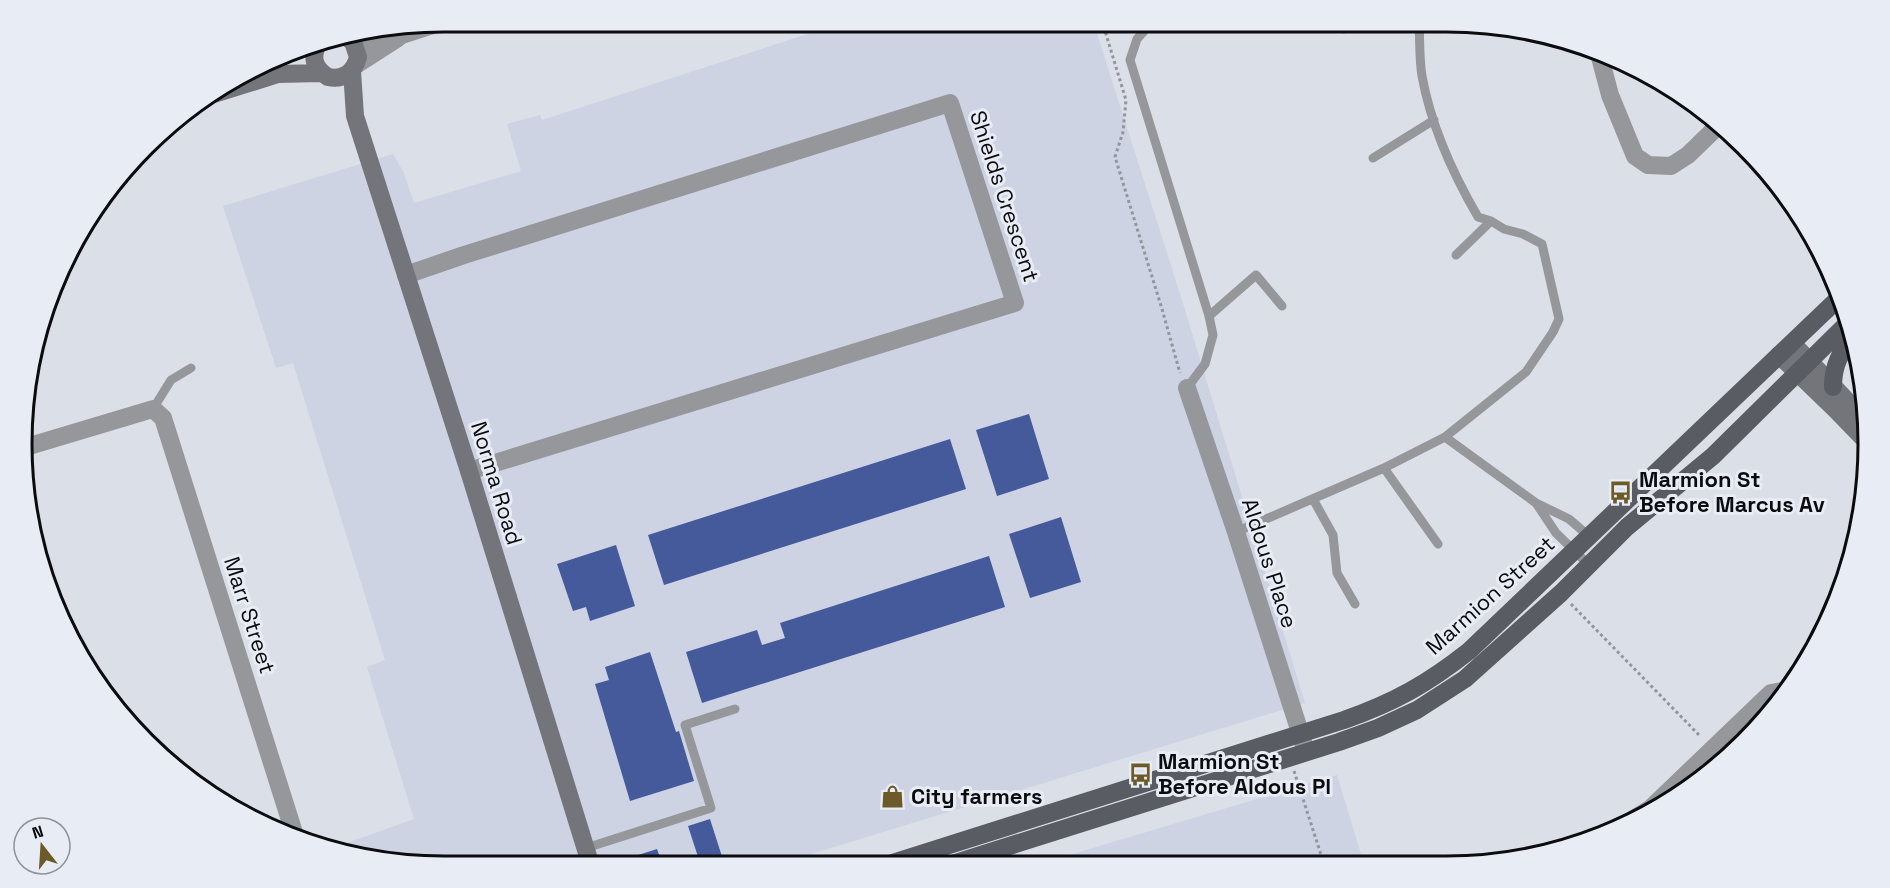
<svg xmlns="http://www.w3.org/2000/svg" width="1890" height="888" font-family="'Space Grotesk',sans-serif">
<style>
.built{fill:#cdd3e3}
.building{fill:#455a9b}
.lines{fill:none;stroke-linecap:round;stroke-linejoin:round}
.path{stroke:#92959c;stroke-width:3;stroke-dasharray:3 3;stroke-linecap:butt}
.lane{stroke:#96979b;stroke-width:9}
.street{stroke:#96979b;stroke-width:18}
.secondary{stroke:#73757a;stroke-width:18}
.primary{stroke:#5a5c63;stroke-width:18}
.labels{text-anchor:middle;stroke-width:6;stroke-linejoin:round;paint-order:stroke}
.street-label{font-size:22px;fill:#0b0c0f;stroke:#e8ecf5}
.poi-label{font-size:22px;font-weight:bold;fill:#0b0c0f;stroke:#e8ecf5;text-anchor:start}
.rim{fill:none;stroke:#0b0c0f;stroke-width:3}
</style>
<rect width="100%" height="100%" fill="#dbdfe8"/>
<!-- built -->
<path class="built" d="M848,21H1093L1181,297L1305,703L772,866L444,867L361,859L330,849L414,819L367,667L385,660L293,363L276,368L223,206L393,154L404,173L414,203L521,171L507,124L540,115L542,120Z
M1337,775L1364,864L1036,865Z"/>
<!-- building -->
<path class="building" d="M1029,414L1049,479L997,496L976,430Z
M950,439L966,489L664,585L648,535Z
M1061,517L1081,582L1030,598L1009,534Z
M616,545L635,606L590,621L586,607L573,611L557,564Z
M989,556L1005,607L702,703L686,652L757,630L762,645L785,638L780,623Z
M650,652L676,732L679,731L694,781L630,801L595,684L609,680L605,667Z
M710,819L725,866H701L688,826Z
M657,849L663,866H613V863Z"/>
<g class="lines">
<!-- path -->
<path class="path" d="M1102,21L1126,100L1123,132L1115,157L1162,309L1180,373
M1571,604L1701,737
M1294,771L1324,864
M1245,790L1246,793L1265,784"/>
<!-- lane -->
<path class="lane" d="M1153,21L1137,39L1130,60L1209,316L1213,335L1205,364L1187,388
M1344,29L1360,21
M1373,158L1434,120
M1456,255L1491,221
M1209,316L1256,275L1282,306
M153,409L171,380L191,368
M1445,437L1536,503L1569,519L1591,538
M1384,468L1438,544
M1313,499L1333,535L1337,573L1355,604
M1536,503L1556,533L1589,565
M1236,532L1384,468L1445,437L1526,372L1553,332L1559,319L1542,244L1523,234L1504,229L1491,221L1478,217C1453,174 1431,126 1422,76C1419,58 1420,39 1419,21
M586,848L711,808L685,725L735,709"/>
<!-- street -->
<path class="street" d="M353,42L402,35L445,21
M1598,50L1610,95L1635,156L1648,165L1671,166L1688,155L1720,124
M356,65L398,38
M406,275L464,255L950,103L1015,303L469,471
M1187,388L1236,532L1305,748
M26,447L153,409L163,418L296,839
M1611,833L1650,809L1771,693L1788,690"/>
<!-- secondary -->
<path class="secondary" d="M319,42C311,56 313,68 328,77C343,80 354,73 358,57L353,42L347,37
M352,71L355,116L469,471L591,866
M214,94L278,74L321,73
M1792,343L1867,422
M1779,355L1834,408L1869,444"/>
<!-- primary -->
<path class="primary" d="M1833,387C1833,365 1840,353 1853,337
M886,865L1344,720C1395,702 1427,684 1469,651L1841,296
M949,865L1339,742L1378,728L1417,710L1465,679L1561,593L1627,527L1713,456L1849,322"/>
</g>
<!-- icons -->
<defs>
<symbol id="bus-bare" viewBox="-9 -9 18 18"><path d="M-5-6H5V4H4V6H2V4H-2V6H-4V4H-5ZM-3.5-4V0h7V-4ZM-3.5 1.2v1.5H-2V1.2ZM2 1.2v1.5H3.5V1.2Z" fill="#6d5a29" stroke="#e8ecf5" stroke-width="2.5" paint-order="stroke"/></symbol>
<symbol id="shop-bare" viewBox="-9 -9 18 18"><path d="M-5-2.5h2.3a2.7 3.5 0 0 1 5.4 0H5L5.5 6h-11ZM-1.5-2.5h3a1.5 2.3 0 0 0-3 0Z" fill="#6d5a29" stroke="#e8ecf5" stroke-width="2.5" paint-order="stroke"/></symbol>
</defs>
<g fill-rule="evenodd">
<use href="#bus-bare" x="1604" y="476" width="33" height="33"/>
<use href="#bus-bare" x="1124" y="758" width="33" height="33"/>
<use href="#shop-bare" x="876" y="780" width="33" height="33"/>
</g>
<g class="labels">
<!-- street labels -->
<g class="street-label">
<text transform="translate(1005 196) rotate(72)" y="8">Shields Crescent</text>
<text transform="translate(497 483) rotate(73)" y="8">Norma Road</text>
<text transform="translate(1270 563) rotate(72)" y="8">Aldous Place</text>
<text transform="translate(1490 595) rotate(-42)" y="8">Marmion Street</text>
<text transform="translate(250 615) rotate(72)" y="8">Marr Street</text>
</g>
<!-- poi labels -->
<g class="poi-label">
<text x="1639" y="487">Marmion St<tspan x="1639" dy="25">Before Marcus Av</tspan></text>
<text x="1158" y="769">Marmion St<tspan x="1158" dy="25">Before Aldous Pl</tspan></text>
<text x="911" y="804">City farmers</text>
</g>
</g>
<!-- crop -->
<path d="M0 0H1890V888H0ZM444 32H1446A412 412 0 0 1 1858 444V444A412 412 0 0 1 1446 856H444A412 412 0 0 1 32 444V444A412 412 0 0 1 444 32Z" fill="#e8ecf5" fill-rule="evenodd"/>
<path class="rim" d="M444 32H1446A412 412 0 0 1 1858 444V444A412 412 0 0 1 1446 856H444A412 412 0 0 1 32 444V444A412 412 0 0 1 444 32Z"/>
<!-- north arrow -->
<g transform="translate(42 846) rotate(343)"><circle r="28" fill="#e8ecf5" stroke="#909299" stroke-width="1.5"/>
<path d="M0-4.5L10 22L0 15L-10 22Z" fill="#6d5a29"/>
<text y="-9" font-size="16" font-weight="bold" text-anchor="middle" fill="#0b0c0f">N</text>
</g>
</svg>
